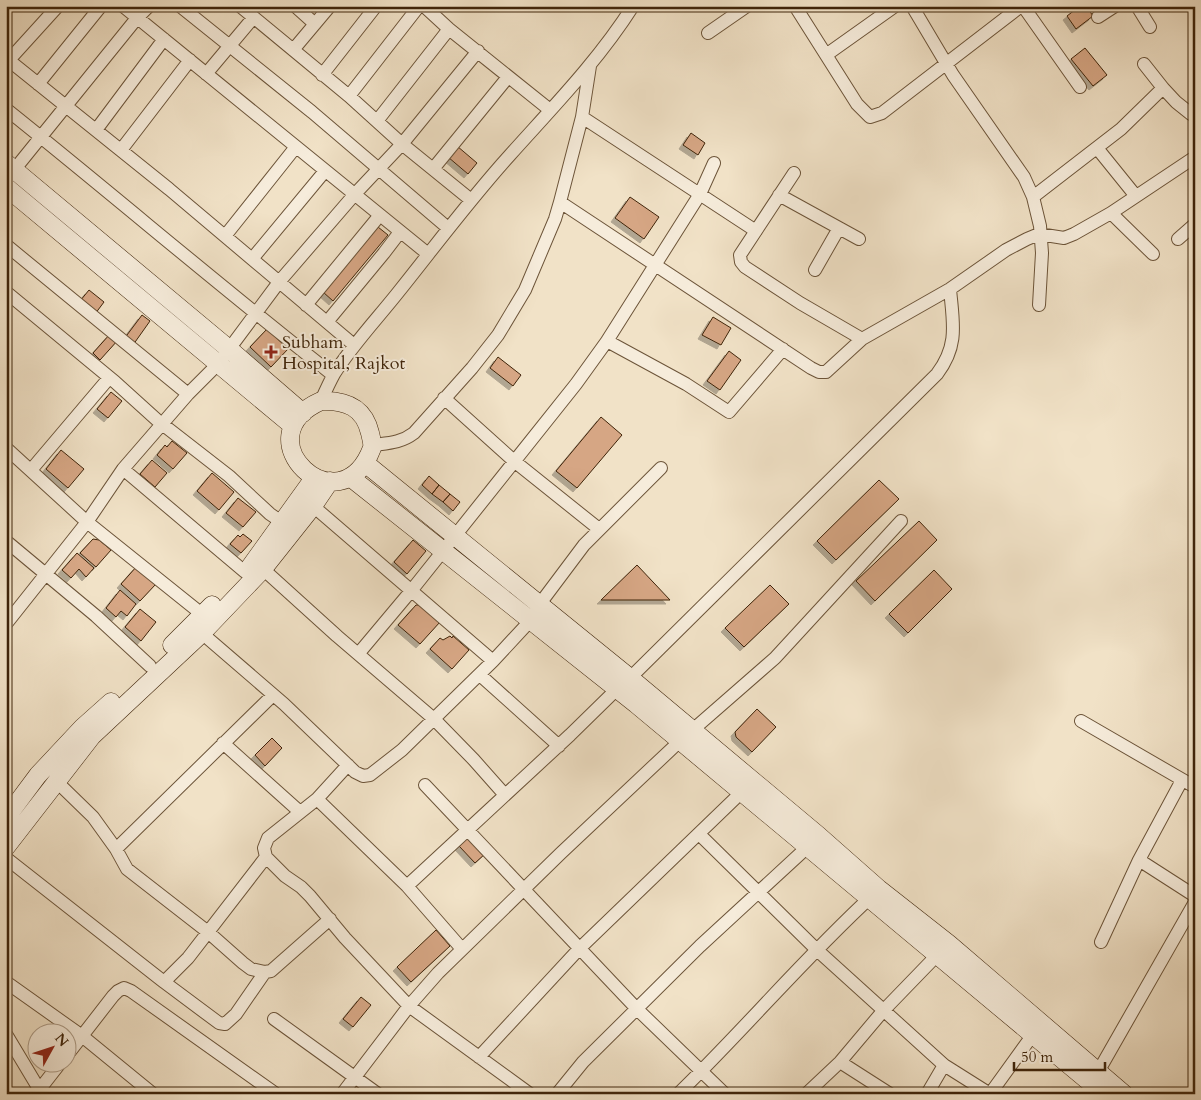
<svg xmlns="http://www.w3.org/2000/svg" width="1201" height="1100" font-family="Cardo,serif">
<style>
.building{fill:#d6a684;stroke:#3f240a;filter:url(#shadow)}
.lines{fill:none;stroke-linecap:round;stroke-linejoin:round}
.minor-casing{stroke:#6c5439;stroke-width:14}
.secondary-casing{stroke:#3f240a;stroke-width:19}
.minor{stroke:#f6ecdb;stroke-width:12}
.secondary{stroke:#f6ecdb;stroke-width:18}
.poi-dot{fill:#8f2418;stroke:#f6ecdb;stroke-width:2}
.labels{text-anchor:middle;stroke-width:4;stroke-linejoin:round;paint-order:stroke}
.poi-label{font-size:18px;fill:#3f240a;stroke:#f6ecdb;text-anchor:start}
</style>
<defs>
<filter id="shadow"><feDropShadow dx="-4" dy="4" stdDeviation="0" flood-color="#0004"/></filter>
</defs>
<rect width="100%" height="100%" fill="#f1e2c7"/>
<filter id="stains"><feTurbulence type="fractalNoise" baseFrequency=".004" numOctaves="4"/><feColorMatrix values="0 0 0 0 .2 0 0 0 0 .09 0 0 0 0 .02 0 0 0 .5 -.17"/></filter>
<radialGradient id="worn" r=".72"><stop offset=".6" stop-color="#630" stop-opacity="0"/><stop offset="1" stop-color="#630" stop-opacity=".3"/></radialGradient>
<!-- building -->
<path class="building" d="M1080,6H1086L1093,16L1076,29L1067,16Z
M1085,48L1107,75L1093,86L1071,59Z
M691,133L705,143L698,155L683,145Z
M457,146L477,163L468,174L448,157Z
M630,197L659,217L644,239L615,218Z
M378,227L388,235L333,301L323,292Z
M89,290L104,302L95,314L80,301Z
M142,315L150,321L133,345L124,339Z
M713,317L731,328L721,345L702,335Z
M267,329L288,349L271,367L250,347Z
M110,334L118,340L100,360L93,353Z
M729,351L741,360L720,390L707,381Z
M498,357L521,375L513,386L490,368Z
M111,392L122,401L108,418L97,409Z
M601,417L622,435L577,488L556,471Z
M172,441L187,453L173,469L157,455L165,445L167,447Z
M61,450L84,469L68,488L46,469Z
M152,460L167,473L155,487L140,474Z
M212,473L234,492L219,510L197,491Z
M429,476L439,485L432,494L422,485Z
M879,480L899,499L836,560L817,541Z
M439,485L450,494L443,502L432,494Z
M450,494L460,502L453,511L443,502Z
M238,498L256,512L243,527L226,513Z
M919,521L937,540L875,601L856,581Z
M243,534L252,541L241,553L230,544L238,535L240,537Z
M93,539L99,540L111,550L96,567L80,553Z
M413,540L426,551L407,574L394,562Z
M77,553L94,568L86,577L79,569L71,578L62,570Z
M637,565L670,600H601Z
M137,566L156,584L140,601L121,584Z
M934,570L952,589L908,633L889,614Z
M770,585L789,604L744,647L725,628Z
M120,590L136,604L127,616L121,611L116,617L106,608Z
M416,605H420L440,622L420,644L398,625Z
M140,609L156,622L141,641L125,627Z
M450,636L452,638L453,636L469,650L452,669L430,649L440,638L443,640Z
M757,709L776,727L752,752L736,737L735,732Z
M272,738L282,748L265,766L255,755Z
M470,836L486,853L475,863L459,846Z
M436,930L450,946L411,982L397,967Z
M361,997L371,1005L353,1027L343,1019Z"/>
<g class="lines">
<defs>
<path id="minor" d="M123,6L428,254
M180,6L312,112L448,228
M240,6L349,96L402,144L471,200
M295,6L315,24
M424,6L449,29L550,110
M795,6L857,104L870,117L882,113L1021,6
M912,6L953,75L1024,177L1033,197L1040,226L1042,253L1039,305
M1023,6L1080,87
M1137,6L1150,27
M1098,17L1115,6
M708,33L747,6
M293,50L330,6
M826,55L895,6
M6,58L169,189L354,345
M9,60L58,6
M1144,64L1163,88
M206,74L253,18
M322,75L376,6
M38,84L101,6
M349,96L419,6
M6,109C116,197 223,289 333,375
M582,117L756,231
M377,121L449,29
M96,130L164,39
M1097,148L1135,195
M121,150L190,60
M433,169L508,77
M794,173L740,255L741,262L745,267L800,303L862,339
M6,180L137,18L149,6
M779,195L859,239
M1033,197L1121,129L1163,88L1176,102L1191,114
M560,202L811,368L819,372H826L862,339L950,289L1006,250L1027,239L1039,234L1064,238L1074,234L1111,213L1195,157
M1111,213L1153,254
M225,236L295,148
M1178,239L1195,224
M6,245L188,394
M252,259L325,171
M815,270L839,228
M6,292L115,382L157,420L229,476L270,514L283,523
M306,305L380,215
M327,322L384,253L400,232
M607,341L686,384L729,412L783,349
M444,398L514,461L599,529
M321,401C325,392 329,383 334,374C353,344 378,318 400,290C436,245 471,198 510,155C553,107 598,61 633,6
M373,445C388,443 401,443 414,433L472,368L498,335L525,290L555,219L560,202L582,117L590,66
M6,448L87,522L203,615
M123,469L245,572
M31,470L109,378
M313,506L493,661
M6,541L96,616L150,666
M263,569L337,636L434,719L474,760L505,795
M6,624L87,522L123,469L188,394L218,364L279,282L354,195L402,144L478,51
M197,629L284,704L355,772L363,776L370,775L402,750L493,661L531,620L539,605L584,545L661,468
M359,653L411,591L576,384L607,341L700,194L714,163
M480,675L559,746
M1081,721L1195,787
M223,743L300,812
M348,765L317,799L268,838L264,848L266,857L285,876L301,887L310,896L345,938L409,1006L530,1094
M56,781L93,817L116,849L127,869L208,932L243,963L251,969L265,972L271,971L330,919
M425,785L637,1009L725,1094
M317,799L407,886L462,949
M699,834L817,950L944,1065
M116,849L273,695
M6,858L164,982L219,1023L225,1024L236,1014L265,972
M1139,860L1195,896
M407,886L570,735L617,689L630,678L937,374C959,345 953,323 950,289
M1101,942L1139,860L1182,780
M6,982L82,1036L153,1094
M164,982L188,958L266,857
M274,1019L378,1094
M6,1034L42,1094
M68,1054L113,996L118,991L124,988L131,991L276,1094
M479,1057L579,949L747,787
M840,1062L890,1094
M1098,1072L1195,902
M36,1094L61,1062
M342,1094L409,1006L438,973L561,853L680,741L775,658L901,521
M557,1094L583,1062L700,946L814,841
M678,1094C745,1029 805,957 874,894
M806,1094L840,1062L883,1011L943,949
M927,1094L944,1065L990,1094
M990,1094L1037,1029"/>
<path id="secondary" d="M6,163L229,349L303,413
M6,187L293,426
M321,401C346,400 364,407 370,433C371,438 373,443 372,448C340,532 240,437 321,401Z
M365,463L630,678L819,836L879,889L949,944L1124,1094
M350,477L636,704L1104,1094
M250,567L314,478
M172,645L212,605
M6,818L38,775L83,727L111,702
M6,847L92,736L202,633L263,569L313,506L330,481"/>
</defs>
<!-- minor casing -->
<use href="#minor" class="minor-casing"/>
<!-- secondary casing -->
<use href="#secondary" class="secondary-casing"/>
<!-- minor -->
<use href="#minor" class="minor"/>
<!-- secondary -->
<use href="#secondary" class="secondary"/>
</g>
<!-- markers -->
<path class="poi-dot" d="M268.5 344.5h5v5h5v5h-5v5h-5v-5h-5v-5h5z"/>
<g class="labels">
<!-- poi labels -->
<g class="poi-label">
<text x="282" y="348">Subham<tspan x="282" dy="21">Hospital, Rajkot</tspan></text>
</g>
</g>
<!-- margin -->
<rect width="1201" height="1100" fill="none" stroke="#f1e2c7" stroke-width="25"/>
<rect x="8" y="8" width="1186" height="1085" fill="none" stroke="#3f240a" stroke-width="2.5"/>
<rect x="12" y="12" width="1176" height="1075" fill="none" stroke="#3f240a"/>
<!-- north arrow -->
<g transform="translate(52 1048) rotate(50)"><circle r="24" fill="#f6ecdb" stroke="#ad9c87"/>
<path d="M0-4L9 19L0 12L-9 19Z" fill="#8f2418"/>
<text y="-8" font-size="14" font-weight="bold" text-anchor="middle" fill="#3f240a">N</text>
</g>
<!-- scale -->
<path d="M1014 1062v8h91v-8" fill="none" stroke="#3f240a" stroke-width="2.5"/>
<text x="1021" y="1062" font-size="15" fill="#3f240a" stroke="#f6ecdb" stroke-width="4" paint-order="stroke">50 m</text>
<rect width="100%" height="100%" filter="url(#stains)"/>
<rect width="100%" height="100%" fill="url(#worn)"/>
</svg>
